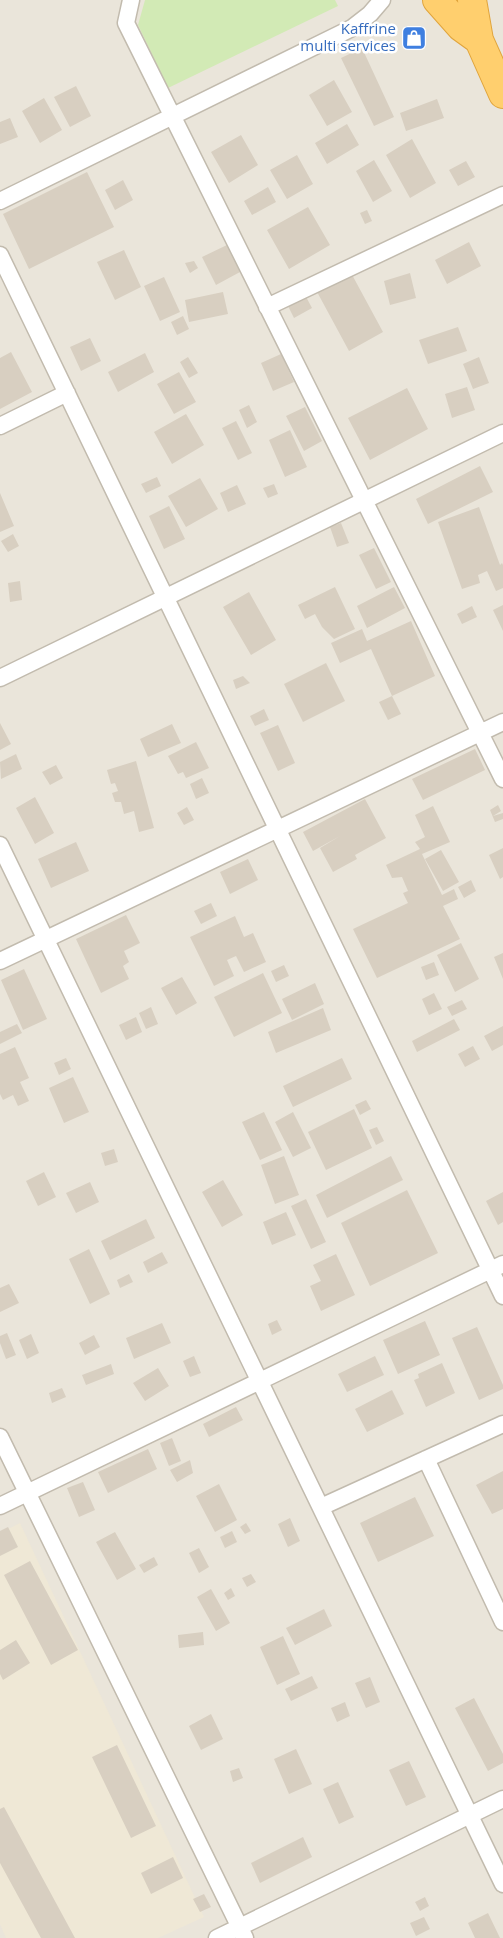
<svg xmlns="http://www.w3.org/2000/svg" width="503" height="1938" font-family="'Open Sans',sans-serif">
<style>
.residential{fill:#eae5da}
.education{fill:#efe8d6}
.green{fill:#d2eab5}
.building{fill:#d8cfc1}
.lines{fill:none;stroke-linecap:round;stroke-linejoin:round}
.street-casing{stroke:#c2bbae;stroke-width:19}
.highway-casing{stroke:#e0a43c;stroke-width:30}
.street{stroke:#fff;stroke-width:16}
.highway{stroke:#ffcf6e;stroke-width:28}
.labels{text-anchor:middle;stroke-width:5;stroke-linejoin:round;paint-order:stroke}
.shop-label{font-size:15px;fill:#366cbe;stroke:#fff;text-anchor:end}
</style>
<rect width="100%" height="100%" fill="#f6f3ec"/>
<!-- residential -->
<path class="residential" d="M0,0H503V1938H0Z"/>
<!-- education -->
<path class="education" d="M20,1523L204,1917L158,1938H6L0,1924V1533Z"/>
<!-- green -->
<path class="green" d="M145,0H335L338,6L168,88L138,25Z"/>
<!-- building -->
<path class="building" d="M362,48L394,117L374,126L341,58Z
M334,80L352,112L327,126L309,95Z
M76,86L91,116L70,127L54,97Z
M44,98L62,130L40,143L22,111Z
M437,99L444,118L406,131L400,113Z
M10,118L18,137L0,144V122Z
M347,124L359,145L327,164L315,143Z
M241,135L258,165L229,183L211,152Z
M412,139L436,183L410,198L386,155Z
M297,155L313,184L287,199L270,170Z
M374,160L392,191L373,202L356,171Z
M466,161L475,177L458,186L449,170Z
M87,172L114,227L29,269L3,214Z
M123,180L133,200L115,210L105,190Z
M268,187L276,202L252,215L244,201Z
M308,207L330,245L289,269L267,230Z
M367,210L372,221L365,224L360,213Z
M469,242L481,266L447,284L435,260Z
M227,245L240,272L216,285L202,257Z
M124,250L141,287L115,300L97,262Z
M194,261L198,268L190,273L185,263Z
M350,271L383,332L349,351L316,290Z
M410,273L416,298L390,305L384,281Z
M164,277L180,312L160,321L144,286Z
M223,292L228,314L189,322L185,300Z
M304,293L312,308L294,318L286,302Z
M183,316L189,329L177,335L171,322Z
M458,327L467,351L428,364L419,340Z
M90,338L101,361L81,371L70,347Z
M11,352L32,392L0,409V358Z
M145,353L154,372L118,392L108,372Z
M281,354L294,382L273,391L261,363Z
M188,357L198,373L189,378L180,362Z
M479,357L489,383L473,389L463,364Z
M179,372L196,402L174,414L157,384Z
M467,387L475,410L452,418L445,394Z
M407,388L428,429L370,460L348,418Z
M249,405L257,422L247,428L239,410Z
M305,407L322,441L304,451L286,416Z
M186,414L204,445L172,464L154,432Z
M236,421L252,453L238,460L222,428Z
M290,430L307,467L285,477L269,440Z
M480,466L493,492L428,524L416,499Z
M157,477L161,486L146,493L141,484Z
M200,478L218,509L186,527L168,496Z
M274,484L278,494L268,498L263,488Z
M237,485L246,504L228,512L220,493Z
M0,493L14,526L0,532Z
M169,506L185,539L164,549L149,516Z
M479,507L500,565L502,563L503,565V588L496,591L487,571L478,575L480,583L462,589L438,522Z
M341,523L349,543L337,547L330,527Z
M13,534L19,546L8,552L1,541Z
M374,548L391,582L376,589L359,555Z
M20,581L22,600L10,602L8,583Z
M335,587L355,629L334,639L322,627L315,614L305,619L298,605Z
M394,587L405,608L367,628L357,606Z
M249,592L276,640L251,655L223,607Z
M503,605V631L493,610Z
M472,606L477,617L462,624L457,614Z
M411,621L435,676L392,696L371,649L340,663L331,643L362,629L367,641Z
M326,663L345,701L303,722L284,684Z
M243,676L250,683L236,689L233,680Z
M392,696L401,714L388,720L379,702Z
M264,709L269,720L255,726L250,716Z
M0,723L11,744L0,750Z
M172,724L181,743L148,757L140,739Z
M278,725L295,763L278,771L260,733Z
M196,742L209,768L186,778L183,772L178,774L168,756Z
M475,749L485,770L423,800L412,779Z
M16,754L22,769L1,779L0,762Z
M136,761L154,828L139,832L134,811L124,814L121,802H115L112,793L118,791L115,783L111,784L107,770Z
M56,765L63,778L50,785L42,772Z
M202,778L209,793L196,799L190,784Z
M35,797L54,833L35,844L16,808Z
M365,799L386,838L355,855L357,859L333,872L320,848L340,836L313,851L303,832Z
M498,805L501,811L493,816L503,813V819L495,822L490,810Z
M433,806L450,842L422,854L442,895L454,889L458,899L443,906L460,939L377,978L353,929L408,903L403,893L408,891L402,877L392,878L386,865L420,849L415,842L425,837L415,815Z
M187,807L194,820L184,825L177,813Z
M76,842L89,871L51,888L38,859Z
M503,848V877L500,879L489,855Z
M441,850L459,882L443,891L425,859Z
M248,859L258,880L230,894L220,872Z
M471,880L476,891L464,898L458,887Z
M211,903L217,916L201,924L194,911Z
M126,915L140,943L124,951L129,962L123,966L129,979L101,993L76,939Z
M235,916L244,937L253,933L266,962L244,972L236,956L227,960L234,976L214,986L190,937Z
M461,943L479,979L455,992L437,955Z
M503,953V979L494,957Z
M434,962L439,975L426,980L421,967Z
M284,965L289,976L276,982L271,971Z
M24,969L47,1019L23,1030L1,980Z
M263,973L282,1013L234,1037L214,997Z
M182,977L197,1003L176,1015L161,988Z
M315,983L324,1004L292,1020L282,999Z
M434,993L442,1009L429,1015L422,999Z
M462,1000L467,1009L452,1016L447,1007Z
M151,1007L158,1024L146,1029L139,1013Z
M323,1008L331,1030L276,1053L268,1032Z
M136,1017L142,1032L126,1040L119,1025Z
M454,1019L460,1030L417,1052L412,1041Z
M17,1024L22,1033L0,1044V1032Z
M503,1026V1045L492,1051L484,1036Z
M473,1046L480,1059L465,1067L458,1054Z
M15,1047L29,1078L20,1082L29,1101L18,1106L13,1095L3,1100L0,1094V1054Z
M66,1058L71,1069L59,1075L54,1063Z
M342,1058L352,1079L293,1107L283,1086Z
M73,1077L89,1112L64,1123L49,1088Z
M366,1100L371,1109L360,1115L355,1105Z
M354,1109L372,1148L326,1170L308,1132Z
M264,1112L282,1150L260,1160L242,1122Z
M293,1112L311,1148L293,1157L275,1122Z
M377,1127L384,1141L376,1145L369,1130Z
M114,1149L118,1162L105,1166L101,1153Z
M284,1156L299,1195L275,1204L261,1165Z
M391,1156L403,1180L327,1218L316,1195Z
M44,1172L56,1197L38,1206L26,1181Z
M223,1180L243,1215L222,1227L202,1192Z
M90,1182L99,1202L76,1213L66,1193Z
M407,1190L438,1253L370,1286L341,1223Z
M503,1192V1222L498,1225L486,1201Z
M306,1199L326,1242L311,1249L291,1206Z
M286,1212L296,1235L272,1245L263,1222Z
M146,1219L155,1238L110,1260L101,1241Z
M89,1249L110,1294L90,1304L69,1259Z
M162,1252L168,1263L148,1273L143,1262Z
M336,1254L355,1295L321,1311L310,1286L321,1281L313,1265Z
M129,1274L133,1282L120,1288L117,1280Z
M9,1284L19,1303L0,1312V1288Z
M277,1320L282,1330L272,1335L268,1324Z
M425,1321L440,1355L398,1374L383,1340Z
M162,1323L171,1343L134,1359L126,1338Z
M477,1327L503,1385V1389L479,1400L452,1338Z
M7,1333L16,1355L6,1359L0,1343V1336Z
M31,1334L39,1353L27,1359L19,1340Z
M94,1335L100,1347L85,1355L79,1343Z
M194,1356L201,1373L190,1377L183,1361Z
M375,1356L384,1375L347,1392L338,1374Z
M442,1363L455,1393L426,1407L414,1380L419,1378L418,1374Z
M111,1364L114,1374L86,1385L82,1375Z
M158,1368L169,1386L145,1401L133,1383Z
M62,1388L66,1397L52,1403L49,1393Z
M392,1390L404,1414L367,1432L355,1409Z
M236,1407L243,1420L209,1437L203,1424Z
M172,1438L181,1461L169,1466L160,1443Z
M148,1449L157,1469L108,1493L98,1472Z
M190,1460L193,1473L177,1482L170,1470Z
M503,1471V1509L492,1514L476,1485Z
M83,1482L95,1510L79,1517L67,1488Z
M219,1484L237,1520L215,1532L196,1496Z
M415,1497L434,1536L378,1562L360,1523Z
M290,1518L300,1541L288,1547L278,1524Z
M246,1523L251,1531L245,1534L240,1527Z
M8,1527L18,1547L0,1556V1531Z
M232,1531L237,1542L225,1548L220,1537Z
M115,1532L136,1569L117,1580L96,1542Z
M199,1548L209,1567L199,1573L189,1553Z
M154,1557L158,1565L144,1573L139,1565Z
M30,1561L78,1650L51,1665L4,1575Z
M251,1574L256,1582L247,1587L242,1578Z
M231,1588L235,1596L228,1600L224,1593Z
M211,1589L230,1623L216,1631L197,1597Z
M324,1609L332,1626L295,1645L286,1628Z
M203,1632L204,1645L179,1648L178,1635Z
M283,1636L300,1674L277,1685L260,1647Z
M16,1640L30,1663L3,1680L0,1674V1650Z
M312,1676L318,1688L291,1701L285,1689Z
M370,1677L380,1702L366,1708L355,1683Z
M474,1698L503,1754V1763L488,1771L455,1708Z
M345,1702L350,1716L337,1722L331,1708Z
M211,1714L223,1739L201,1750L189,1726Z
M117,1745L156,1826L131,1838L92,1757Z
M296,1749L312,1784L289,1794L274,1759Z
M409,1761L426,1797L406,1806L389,1770Z
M239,1768L243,1778L233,1782L230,1771Z
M338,1782L354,1817L339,1824L323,1789Z
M4,1807L75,1938H41L0,1863V1809Z
M303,1837L312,1857L260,1883L251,1863Z
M173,1857L183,1878L151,1894L141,1873Z
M204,1894L211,1907L200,1912L193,1899Z
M425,1897L429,1906L420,1911L415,1902Z
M488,1913L500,1938H475L468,1923Z
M424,1917L430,1929L416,1936L410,1923Z"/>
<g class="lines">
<defs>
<path id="street" d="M131,0L126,23L503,779
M0,201L352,28L370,14L382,0
M0,255L503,1296
M267,307L503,195
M0,426L67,393
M0,678L503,433
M0,845L503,1884
M0,961L503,722
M0,1437L245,1938
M426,1459L503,1622
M0,1506L503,1264
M321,1507L503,1424
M217,1938L503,1799"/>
<path id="highway" d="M437,0L461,27L479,40
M472,0L479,40L503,94"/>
</defs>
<!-- street casing -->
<use href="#street" class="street-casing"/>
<!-- highway casing -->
<use href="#highway" class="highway-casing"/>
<!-- street -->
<use href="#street" class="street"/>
<!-- highway -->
<use href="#highway" class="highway"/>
</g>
<!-- icons -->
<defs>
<symbol id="shop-square" viewBox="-11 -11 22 22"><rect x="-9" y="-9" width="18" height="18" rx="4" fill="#3f7fe0" stroke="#fff"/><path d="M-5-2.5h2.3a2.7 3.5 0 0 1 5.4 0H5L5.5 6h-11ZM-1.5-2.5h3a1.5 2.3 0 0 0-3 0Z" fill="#fff"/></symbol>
</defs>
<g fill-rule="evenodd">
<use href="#shop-square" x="400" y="24" width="28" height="28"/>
</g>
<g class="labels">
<!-- shop labels -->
<g class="shop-label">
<text x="396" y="34">Kaffrine<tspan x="396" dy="17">multi services</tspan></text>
</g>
</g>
</svg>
